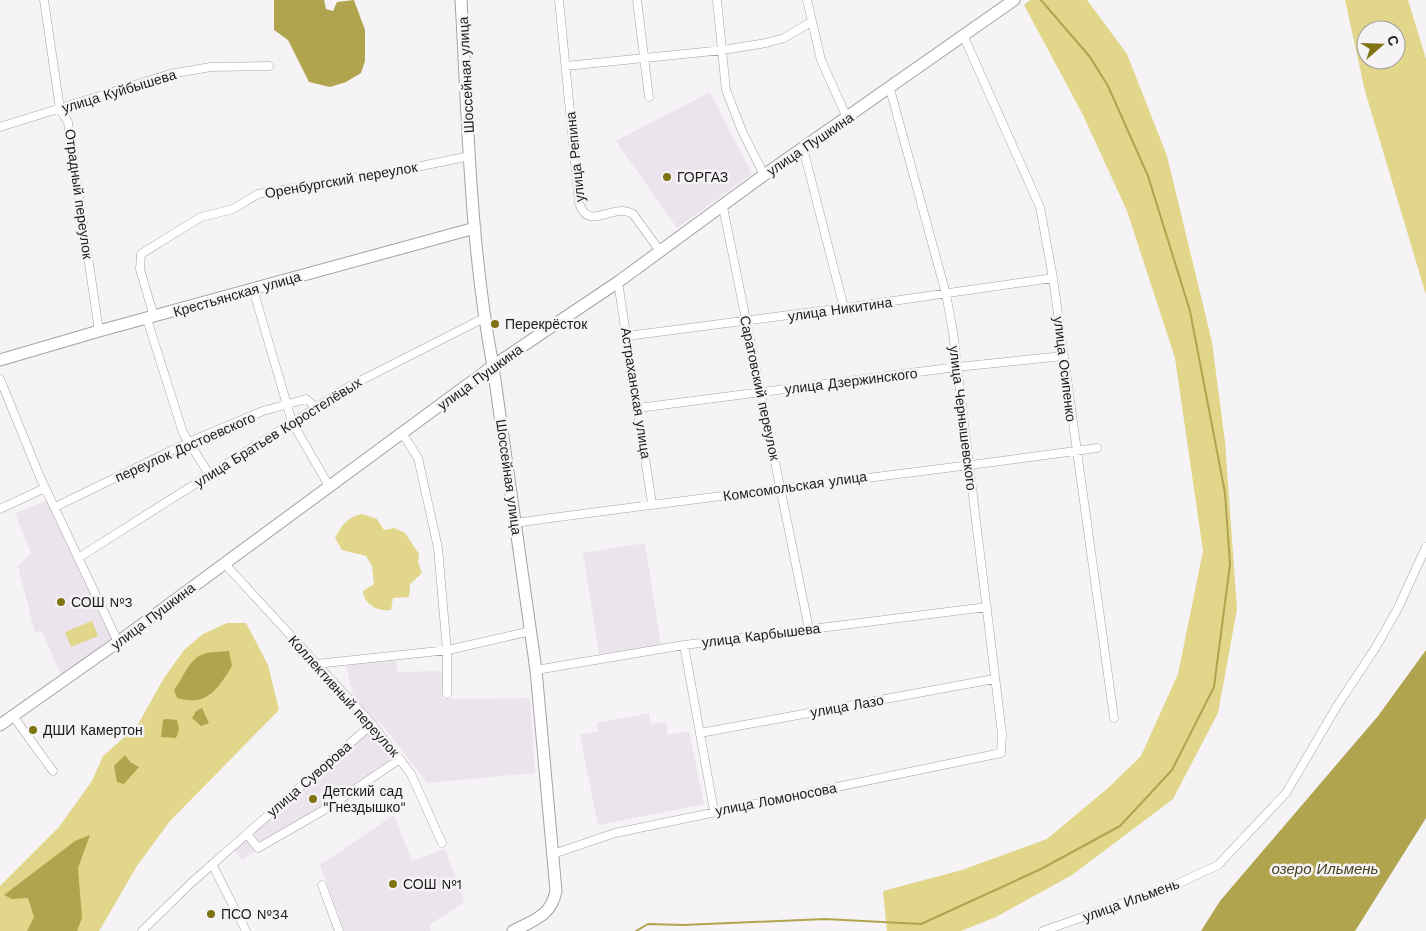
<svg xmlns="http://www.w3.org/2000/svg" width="1426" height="931" font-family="'Work Sans',sans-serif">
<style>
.built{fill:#ece4ed}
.green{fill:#e1d689;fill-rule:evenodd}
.water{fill:#b0a44e}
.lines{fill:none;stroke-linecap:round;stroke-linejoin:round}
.stream{stroke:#b0a44e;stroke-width:2}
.street-casing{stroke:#a4a2a4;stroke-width:9}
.secondary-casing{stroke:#a4a2a4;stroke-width:13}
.street{stroke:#fff;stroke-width:8}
.secondary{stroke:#fff;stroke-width:11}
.poi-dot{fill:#7f7314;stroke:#f6f3f6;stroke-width:2}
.labels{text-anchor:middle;stroke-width:5;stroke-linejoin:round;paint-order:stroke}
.street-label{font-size:14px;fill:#1c1b1c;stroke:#f6f3f6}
.poi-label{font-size:14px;fill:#1c1b1c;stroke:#f6f3f6;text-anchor:start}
.water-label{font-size:15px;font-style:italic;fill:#47421d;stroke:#f6f3f6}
</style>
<rect width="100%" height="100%" fill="#f6f3f6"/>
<!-- built -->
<path class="built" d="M710,92L752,174L677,228L616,141Z
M48,500L112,640L61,675L42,631L35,633L18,566L31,553L15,513Z
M645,543L661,645L599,654L583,553Z
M395,658L398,672L442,671V699L530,698L535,773L427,783L379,721L375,724L353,695L346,666Z
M649,713L651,725L666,722L668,735L689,731L704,804L598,825L580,735L598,731L597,723Z
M369,731L393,759L242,860L233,849Z
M394,815L412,861L445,849L465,902L429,925L431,931H344L320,865Z"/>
<!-- green -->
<path class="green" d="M1030,0H1087L1127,54L1167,156L1212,342L1225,442L1237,609L1218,713L1173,799L1072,875L996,917L961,931H887L883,891L962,870L1047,839L1108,788L1141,756L1178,674L1203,551L1175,358L1127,211L1083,115L1024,5Z
M1345,0H1408L1426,59V295L1365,91ZM1366,30H1396V60H1366Z
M362,514L377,519L384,530L394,528L405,533L419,554L418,562L422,573L410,584L409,597L393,598L391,610C379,612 364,605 363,591L374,584L372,566L366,556L342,550L335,538C342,525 347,517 362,514Z
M92,621L98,636L71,647L65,632Z
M227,623H246L268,665L279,710L170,821L137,866L99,931H0V886L59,827L92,781L103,756L137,726L164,678L184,650L203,634Z"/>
<!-- water -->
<path class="water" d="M274,0H324L326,9L333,11L337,2L354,0L365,30V61L361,73L346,82L330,87L309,82L288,40L274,30Z
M1426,650V818L1357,928L1355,931H1201L1220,901L1378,716Z
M229,651L232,666C218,689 207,707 177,698L174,690C183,679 187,662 201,655C209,651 221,652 229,651Z
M202,708L209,723L201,726L192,718L196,711Z
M166,719L177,720L179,729L176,738L161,737L163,720Z
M125,755L130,762L139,767L124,784L117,782L114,766Z
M90,835L78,868L82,918L77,931H27L34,917L28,898L12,899L4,895L75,841Z"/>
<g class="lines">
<!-- stream -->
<path class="stream" d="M636,931L648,924L683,925L825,919L921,924L1041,869L1120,826L1172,770L1214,687L1230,564L1225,493L1190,311L1148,176L1108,86L1090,57L1041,0"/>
<defs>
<path id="street" d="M44,0L60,109L68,122L99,331
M559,0L579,203C589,233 611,202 633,214L660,251
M637,0L649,97
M717,0L726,90L742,131L764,175
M807,0L821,60L847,118
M963,35L1040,207L1053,278L1114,718
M566,66L723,50L766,43L784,38L811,22
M0,127L170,74L211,67L269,66
M803,148L844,308
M723,207L809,629
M618,282L652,504
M253,289L292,422L329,486
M154,317L140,269L141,254L201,217L233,209L258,194L397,171L470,156
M147,319L183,433L209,474
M627,336L844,308L1053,278
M0,379L40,477L118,642
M638,408L957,367L1063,356
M402,433L418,458L438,548L447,651V694
M55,507L189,442L263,411L306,399L316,407
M0,509L45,488
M515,523C709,496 904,475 1097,448
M78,558L350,386L484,318
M224,563L372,724L411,774L442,843
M684,645L714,811
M316,664L448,650L531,631
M536,670L684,645L987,607
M13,716L53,771
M700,733L994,679
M247,834L258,848L324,810L400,759
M553,854L615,833L1001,753L1002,734L953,332L946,294L890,89
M212,864L246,931
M322,885L339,931
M142,931L191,883L372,724
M1043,931L1177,884L1218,865L1286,793L1337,706L1376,647L1398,608L1426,547"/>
<path id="secondary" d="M461,0C468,122 470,246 493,366L536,670L556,891C551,916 534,920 513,931
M0,360L99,331L475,228
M0,725L118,642L493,366L618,282L764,175L1014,0"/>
</defs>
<!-- street casing -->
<use href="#street" class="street-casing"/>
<!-- secondary casing -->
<use href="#secondary" class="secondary-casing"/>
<!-- street -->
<use href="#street" class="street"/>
<!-- secondary -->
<use href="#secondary" class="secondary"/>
</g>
<!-- markers -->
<g class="poi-dot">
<circle cx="667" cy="177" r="5"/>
<circle cx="495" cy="324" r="5"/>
<circle cx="61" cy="602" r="5"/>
<circle cx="33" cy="730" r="5"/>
<circle cx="313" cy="799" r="5"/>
<circle cx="393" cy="884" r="5"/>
<circle cx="211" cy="914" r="5"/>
</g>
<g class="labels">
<!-- street labels -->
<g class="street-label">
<text transform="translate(466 75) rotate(-93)" y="5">Шоссейная улица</text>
<text transform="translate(119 91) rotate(-17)" y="5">улица Куйбышева</text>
<text transform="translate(810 144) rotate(-34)" y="5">улица Пушкина</text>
<text transform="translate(575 157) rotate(-96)" y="5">улица Репина</text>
<text transform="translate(341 180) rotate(-10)" y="5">Оренбургский переулок</text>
<text transform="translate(79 194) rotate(82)" y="5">Отрадный переулок</text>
<text transform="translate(237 294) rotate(-16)" y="5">Крестьянская улица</text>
<text transform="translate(840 309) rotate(-8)" y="5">улица Никитина</text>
<text transform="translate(1065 369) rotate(83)" y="5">улица Осипенко</text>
<text transform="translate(480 377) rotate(-36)" y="5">улица Пушкина</text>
<text transform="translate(851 381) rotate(-7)" y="5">улица Дзержинского</text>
<text transform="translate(760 388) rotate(78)" y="5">Саратовский переулок</text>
<text transform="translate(636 393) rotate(81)" y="5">Астраханская улица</text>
<text transform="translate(963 418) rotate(83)" y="5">улица Чернышевского</text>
<text transform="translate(278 432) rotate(-32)" y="5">улица Братьев Коростелёвых</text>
<text transform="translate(185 447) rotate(-24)" y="5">переулок Достоевского</text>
<text transform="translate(509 477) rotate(82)" y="5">Шоссейная улица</text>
<text transform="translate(795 486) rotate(-8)" y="5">Комсомольская улица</text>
<text transform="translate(153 616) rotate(-37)" y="5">улица Пушкина</text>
<text transform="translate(761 635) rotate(-7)" y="5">улица Карбышева</text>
<text transform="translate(344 696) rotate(48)" y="5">Коллективный переулок</text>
<text transform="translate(847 706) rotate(-10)" y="5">улица Лазо</text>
<text transform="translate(309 779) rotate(-41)" y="5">улица Суворова</text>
<text transform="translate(776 799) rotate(-11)" y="5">улица Ломоносова</text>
<text transform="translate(1131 900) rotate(-20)" y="5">улица Ильмень</text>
</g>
<!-- poi labels -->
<g class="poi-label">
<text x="677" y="182">ГОРГАЗ</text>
<text x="505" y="329">Перекрёсток</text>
<text x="71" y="607">СОШ №3</text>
<text x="43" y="735">ДШИ Камертон</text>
<text x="323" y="796">Детский сад<tspan x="323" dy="16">"Гнездышко"</tspan></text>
<text x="403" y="889">СОШ №1</text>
<text x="221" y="919">ПСО №34</text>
</g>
<!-- water labels -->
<g class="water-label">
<text x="1325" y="874">озеро Ильмень</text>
</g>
</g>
<!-- north arrow -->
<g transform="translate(1381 45) rotate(70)"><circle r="24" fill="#f6f3f6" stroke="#9f9d9f"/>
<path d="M0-4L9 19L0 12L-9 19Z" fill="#7f7314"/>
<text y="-8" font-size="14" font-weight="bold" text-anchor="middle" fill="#1c1b1c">С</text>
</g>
</svg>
